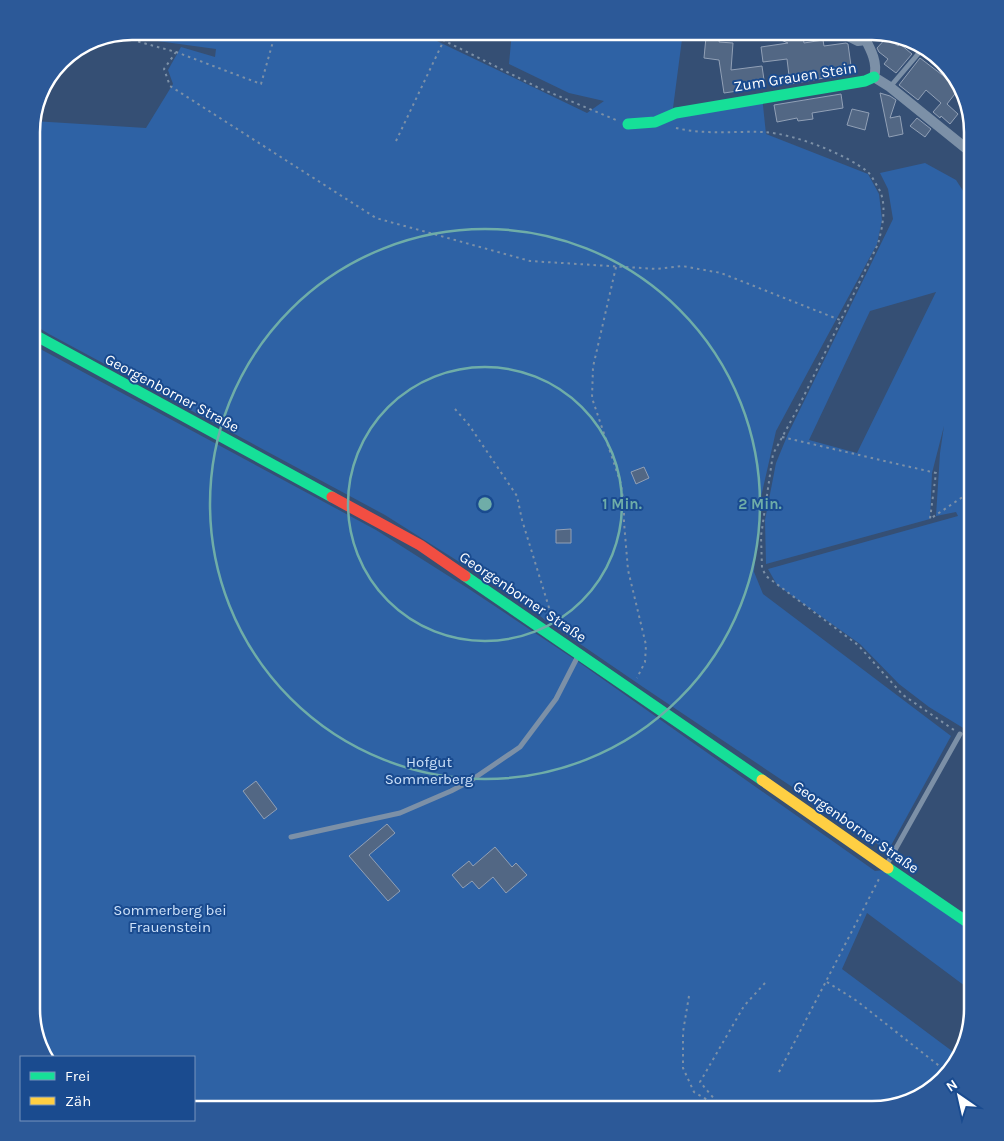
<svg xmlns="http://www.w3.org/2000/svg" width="1004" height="1141" font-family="Karla,sans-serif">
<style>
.green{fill:#2e62a5;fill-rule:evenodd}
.building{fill:#526784;stroke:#91a0b6}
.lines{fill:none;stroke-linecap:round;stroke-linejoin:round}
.path{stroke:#7c90a7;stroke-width:2;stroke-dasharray:2.5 4;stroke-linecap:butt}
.lane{stroke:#7c90a7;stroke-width:5}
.street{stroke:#7c90a7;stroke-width:10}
.fast{stroke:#16e098;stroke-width:11}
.slow{stroke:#ffcf43;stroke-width:11}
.jam{stroke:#f24e42;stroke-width:11}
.ring{fill:none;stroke:#6fada8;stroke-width:2.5}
.labels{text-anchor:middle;stroke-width:4;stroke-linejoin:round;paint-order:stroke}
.street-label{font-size:15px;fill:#fff;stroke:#1a4b8f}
.park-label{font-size:15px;fill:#cee2fa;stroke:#1a4b8f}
.rim{fill:none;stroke:#fff;stroke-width:2.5}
.centre{fill:#6fada8;stroke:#1a4b8f;stroke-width:2.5}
.ring-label{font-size:15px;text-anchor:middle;font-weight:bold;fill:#6fada8;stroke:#1a4b8f;stroke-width:4;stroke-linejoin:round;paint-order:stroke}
</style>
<rect width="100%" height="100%" fill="#354f74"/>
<!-- green -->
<path class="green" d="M139,31H416L587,113L604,101L569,93L509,64L512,31H679L682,39L673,108L762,96L766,134L868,174L879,194L882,220L877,244L776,431L761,497L754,572L763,594L951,736L888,851L643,687L545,620L473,561L464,565L385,515L49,334L31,323L33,121L146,128L173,84L168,70L181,47L215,57L216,49L150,40Z
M925,163L956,180L973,206V734L929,707L899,684L860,644L777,585L768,569L958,516L956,512L936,516L940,453L944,426L932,473L930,519L766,564L765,520L776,463L788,434L893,219L888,189L880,173ZM936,292L857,453L809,440L870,311Z
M31,344L376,530L469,589L577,661L875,871L885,870L973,931V992L867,913L842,969L960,1057L933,1089L872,1110H194V1057H48L31,1009Z"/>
<!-- building -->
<path class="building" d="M803,36L804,43L823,40L824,46L846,43L848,44L852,73L790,84L787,59L763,62L761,47L788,43L781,40Z
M706,37L720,38L719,42L733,43L731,70L762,66L765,87L724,93L719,60L704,58Z
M887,37L898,46L900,44L912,54L896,73L884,64L888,59L879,52L877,48Z
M920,58L958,87V90L947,104L958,114L950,124L941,116L940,118L933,112L941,103L926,90L918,100L899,85Z
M880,93L890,96L896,100L890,118L900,116L903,134L889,137Z
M841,94L843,108L812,113L813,119L798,121L797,118L777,122L774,105Z
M852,109L869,113L865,130L847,125Z
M917,118L931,129L925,137L910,126Z
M644,467L649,478L636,484L631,472Z
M571,529V543H556V530Z
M256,781L277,809L264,819L243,791Z
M387,824L395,833L369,855L400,891L388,901L349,856Z
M495,847L512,867L516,863L527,875L506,893L493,877L479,889L472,881L463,888L452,875L469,861L473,866Z"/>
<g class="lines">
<!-- path -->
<path class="path" d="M425,31L537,87L616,120
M130,32L136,41L176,52L261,84L276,31
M176,52L164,69L170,86L376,218L530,261L657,269L682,266L721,273L840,320
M676,128C705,135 735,131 764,132C794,134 844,153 868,172C872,176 877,186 880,191C887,207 882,229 878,244L798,408L773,454L761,536L762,568L766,576L858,645L903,695L954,730
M396,141L444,40
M616,267L593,367L592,398L621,484L624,507V522L628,570L646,645L645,662L637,678
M455,409L469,425L517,496L522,520L551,614V619
M782,437L936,473L930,519L973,490
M967,737L973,740
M827,982L857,1001L947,1072
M765,983L744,1006L700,1082L721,1107L800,1110
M689,996L683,1032V1068L694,1092L718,1106
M779,1072L880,877"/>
<!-- lane -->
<path class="lane" d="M890,87L924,47
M291,837L400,813L451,791L470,781L520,747L556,699L578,656
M886,866L960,734"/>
<!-- street -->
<path class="street" d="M838,31L858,41L866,40
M861,31C868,45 879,61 874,77L890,87L973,154"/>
<!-- fast -->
<path class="fast" d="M628,124L655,122L676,113L865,81L874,77
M31,333L332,497
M465,576L762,780
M888,868L973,926"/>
<!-- slow -->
<path class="slow" d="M762,780L888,868"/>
<!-- jam -->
<path class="jam" d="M332,497L420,545L465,576"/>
</g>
<!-- distance rings -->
<g class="ring">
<circle cx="485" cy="504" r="137"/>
<circle cx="485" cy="504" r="275"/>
</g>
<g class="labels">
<!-- street labels -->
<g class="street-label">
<text transform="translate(795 77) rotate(-9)" y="5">Zum Grauen Stein</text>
<text transform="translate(172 393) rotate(28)" y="5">Georgenborner Straße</text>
<text transform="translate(523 597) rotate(34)" y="5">Georgenborner Straße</text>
<text transform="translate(856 827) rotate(35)" y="5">Georgenborner Straße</text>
</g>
<!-- park labels -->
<g class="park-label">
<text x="429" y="767">Hofgut<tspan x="429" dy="17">Sommerberg</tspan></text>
<text x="170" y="915">Sommerberg bei<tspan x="170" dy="17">Frauenstein</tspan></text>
</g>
</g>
<!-- crop -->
<path d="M0 0H1004V1141H0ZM132 40H872A92 92 0 0 1 964 132V1009A92 92 0 0 1 872 1101H132A92 92 0 0 1 40 1009V132A92 92 0 0 1 132 40Z" fill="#2c5998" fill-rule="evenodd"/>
<path class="rim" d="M132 40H872A92 92 0 0 1 964 132V1009A92 92 0 0 1 872 1101H132A92 92 0 0 1 40 1009V132A92 92 0 0 1 132 40Z"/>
<circle cx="485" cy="504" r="8" class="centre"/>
<g class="ring-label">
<text x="622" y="509">1 Min.</text>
<text x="760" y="509">2 Min.</text>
</g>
<!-- legend -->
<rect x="20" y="1056" width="175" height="65" fill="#1a4b8f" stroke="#7693bc"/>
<rect x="30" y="1072" width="25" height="8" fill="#16e098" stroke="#7693bc"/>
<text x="65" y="1081" font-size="15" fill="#ffffff">Frei</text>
<rect x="30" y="1097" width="25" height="8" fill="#ffcf43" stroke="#7693bc"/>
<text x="65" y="1106" font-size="15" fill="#ffffff">Zäh</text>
<!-- north arrow -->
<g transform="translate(959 1096) rotate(326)" stroke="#1a4b8f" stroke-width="4" paint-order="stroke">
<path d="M0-4L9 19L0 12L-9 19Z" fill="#ffffff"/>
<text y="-8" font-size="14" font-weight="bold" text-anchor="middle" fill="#ffffff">N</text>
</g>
</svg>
